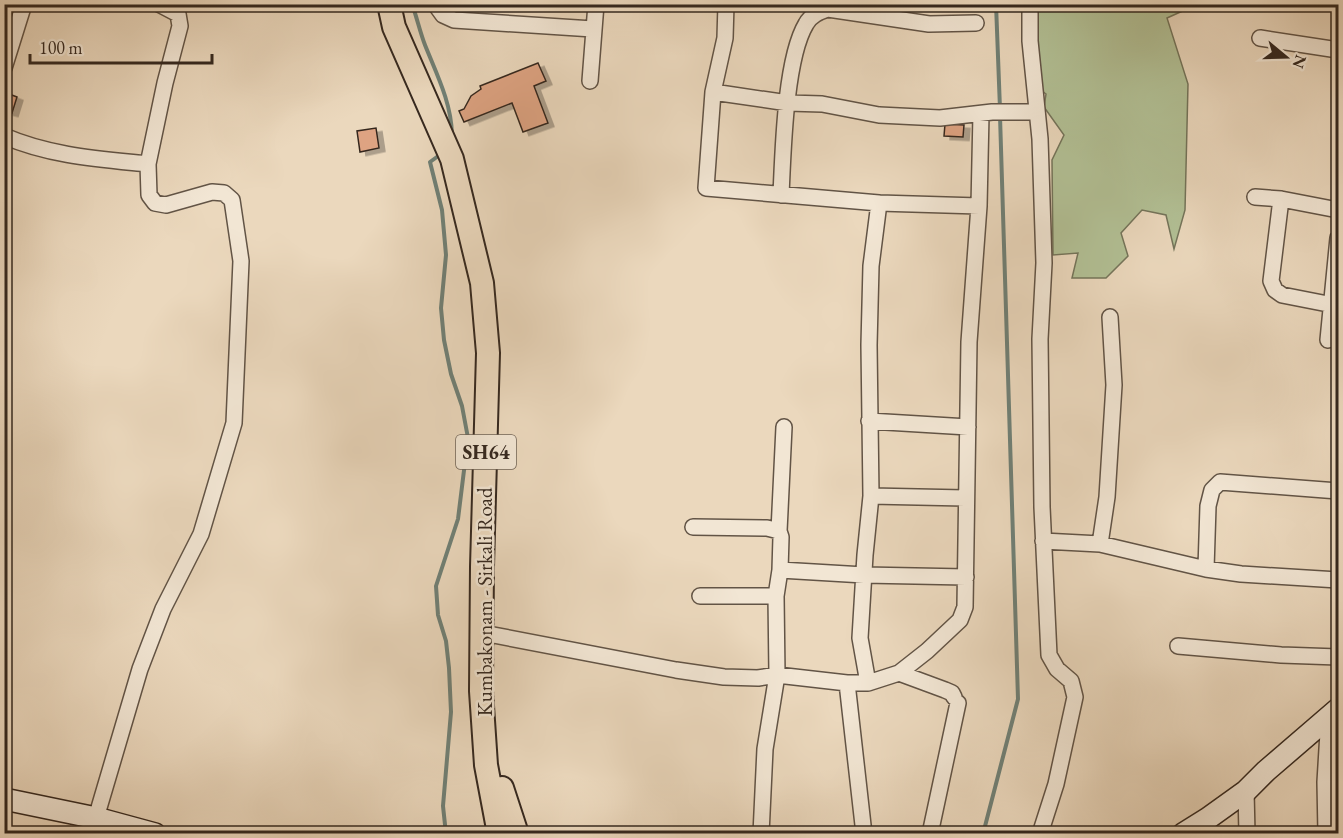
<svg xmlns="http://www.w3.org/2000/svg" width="1343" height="838" font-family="'EB Garamond',serif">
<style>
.pitch{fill:#b2c095;stroke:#74745a;stroke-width:1.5}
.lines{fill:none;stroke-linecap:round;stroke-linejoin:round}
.stream{stroke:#708076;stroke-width:4}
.building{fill:#dea382;stroke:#35281f;stroke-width:1.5;filter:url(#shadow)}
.minor-casing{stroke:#625446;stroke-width:18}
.secondary-casing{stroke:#35281f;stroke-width:24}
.primary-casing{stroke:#35281f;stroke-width:26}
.minor{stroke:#f2e6d4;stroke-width:15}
.secondary{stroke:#f2e6d4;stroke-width:21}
.primary{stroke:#ebd8bd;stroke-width:22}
.labels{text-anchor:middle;stroke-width:5;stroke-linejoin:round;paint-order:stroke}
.shield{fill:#f2e6d4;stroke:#6e6155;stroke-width:1.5}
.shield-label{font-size:20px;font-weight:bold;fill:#35281f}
.street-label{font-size:21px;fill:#35281f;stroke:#f2e6d4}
</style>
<defs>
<filter id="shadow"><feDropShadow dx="6" dy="3.5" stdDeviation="0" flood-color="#0004"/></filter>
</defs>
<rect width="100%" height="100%" fill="#ebd8bd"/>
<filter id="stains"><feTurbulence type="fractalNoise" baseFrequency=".00333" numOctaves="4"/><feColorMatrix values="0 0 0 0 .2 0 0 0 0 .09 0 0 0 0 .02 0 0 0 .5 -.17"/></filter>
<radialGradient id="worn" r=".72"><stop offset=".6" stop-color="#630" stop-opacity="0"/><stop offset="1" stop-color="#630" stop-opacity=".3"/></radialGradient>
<!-- pitch -->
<path class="pitch" d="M1032,5H1196L1167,18L1188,84L1185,210L1174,249L1166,215L1142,210L1121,233L1128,256L1106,278H1072L1078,253L1053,255L1052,160L1064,135L1044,107L1046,94L1038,88Z"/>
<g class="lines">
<!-- stream -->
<path class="stream" d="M412,4C417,18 420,32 425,45C437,75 451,102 452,134
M996,4L1000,109
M441,154L430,162L442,210L446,255L441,308L444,340L451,374L462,406L468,438L458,519L436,586L438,615L446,641L449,668L451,712L443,806L446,834
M983,834L1018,699L1000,116"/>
</g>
<!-- building -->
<path class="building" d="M538,63L546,81L534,86L548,123L523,132L512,103L464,122L459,111L464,109L471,96L481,89L480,86Z
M4,92L17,97L12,113L4,111Z
M945,124L964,125L963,137L944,136Z
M376,128L379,148L360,152L357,131Z"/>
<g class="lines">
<defs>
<path id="minor" d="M435,4L443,15L454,20L593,29
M726,4L725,38L713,92L706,188L879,203L979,206
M1030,4V41L1040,139L1044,263L1040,339L1042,507L1049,655L1057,669L1071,681L1075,697L1056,784L1040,834
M1260,38L1338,50
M4,68L24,4
M590,81L596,4
M713,92L788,103L822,104L879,115L940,118L992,112H1037
M4,136C50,156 99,159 148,164
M781,195C783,153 785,59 806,24C811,15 819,12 828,9L929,24L976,23
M1255,197L1281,199L1338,210
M1281,199L1271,281L1275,290L1282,295L1338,306
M1328,340L1338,238
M869,421L968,427
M871,496L965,498
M693,527L767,528L779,531L781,537L780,570L776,596L777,675L765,749L761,834
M779,531L784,427
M1043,541L1100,544L1206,569L1241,574L1338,580
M1100,544L1107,497L1114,385L1110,317
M1206,569L1208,506L1212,490L1220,482L1338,491
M780,570L864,575L966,577
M700,596H776
M483,633L676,670L724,677L758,678L777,675L847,683H868L899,673L927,651L960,620L965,607L969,342L979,206L981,114
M1178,646L1281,655L1338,657
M899,673L945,690L952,693L954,697
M847,683L864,834
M868,683L860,638L865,555L871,496L869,345L871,266L879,203
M1246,791L1247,834
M96,818L140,669L163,609L201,534L234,423L241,261L232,200L224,193L212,192L166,205L155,203L149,195L148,164L165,83L180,26L178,14L159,4
M930,834L958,703
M1326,834L1325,782L1329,716"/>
<path id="secondary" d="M4,799L96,818L155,834
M1183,834L1207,819L1246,791L1266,771L1338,709"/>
<path id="primary" d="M389,4L394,27L452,159L482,283L488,353L482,567L481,691L486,765L499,834
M502,788L517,834"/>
</defs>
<!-- minor casing -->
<use href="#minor" class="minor-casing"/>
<!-- secondary casing -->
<use href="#secondary" class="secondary-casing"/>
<!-- primary casing -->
<use href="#primary" class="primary-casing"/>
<!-- minor -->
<use href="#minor" class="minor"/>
<!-- secondary -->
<use href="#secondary" class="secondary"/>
<!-- primary -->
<use href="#primary" class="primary"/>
</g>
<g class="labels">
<!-- shield labels -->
<rect class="shield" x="456" y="435" width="60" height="34" rx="4.5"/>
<g class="shield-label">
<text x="486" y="459">SH64</text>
</g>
<!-- street labels -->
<g class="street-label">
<text transform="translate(485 602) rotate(-90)" y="7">Kumbakonam - Sirkali Road</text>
</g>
</g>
<!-- margin -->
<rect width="1343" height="838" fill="none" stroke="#ebd8bd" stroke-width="24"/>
<rect x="6" y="6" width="1331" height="826" fill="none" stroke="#35281f" stroke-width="3"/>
<rect x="12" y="12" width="1319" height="814" fill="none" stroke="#35281f" stroke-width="1.5"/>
<!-- north arrow -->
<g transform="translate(1286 57) rotate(109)" stroke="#f2e6d4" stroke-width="4.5" paint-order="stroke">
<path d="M0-4.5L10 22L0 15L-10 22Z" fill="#35281f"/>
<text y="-9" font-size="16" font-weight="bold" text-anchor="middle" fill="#35281f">N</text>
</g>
<!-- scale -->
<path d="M30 54v9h182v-9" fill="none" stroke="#35281f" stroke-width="3"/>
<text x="39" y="54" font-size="18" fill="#35281f" stroke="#f2e6d4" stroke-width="4.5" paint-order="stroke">100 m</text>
<rect width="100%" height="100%" filter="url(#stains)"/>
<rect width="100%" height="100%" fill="url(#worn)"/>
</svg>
